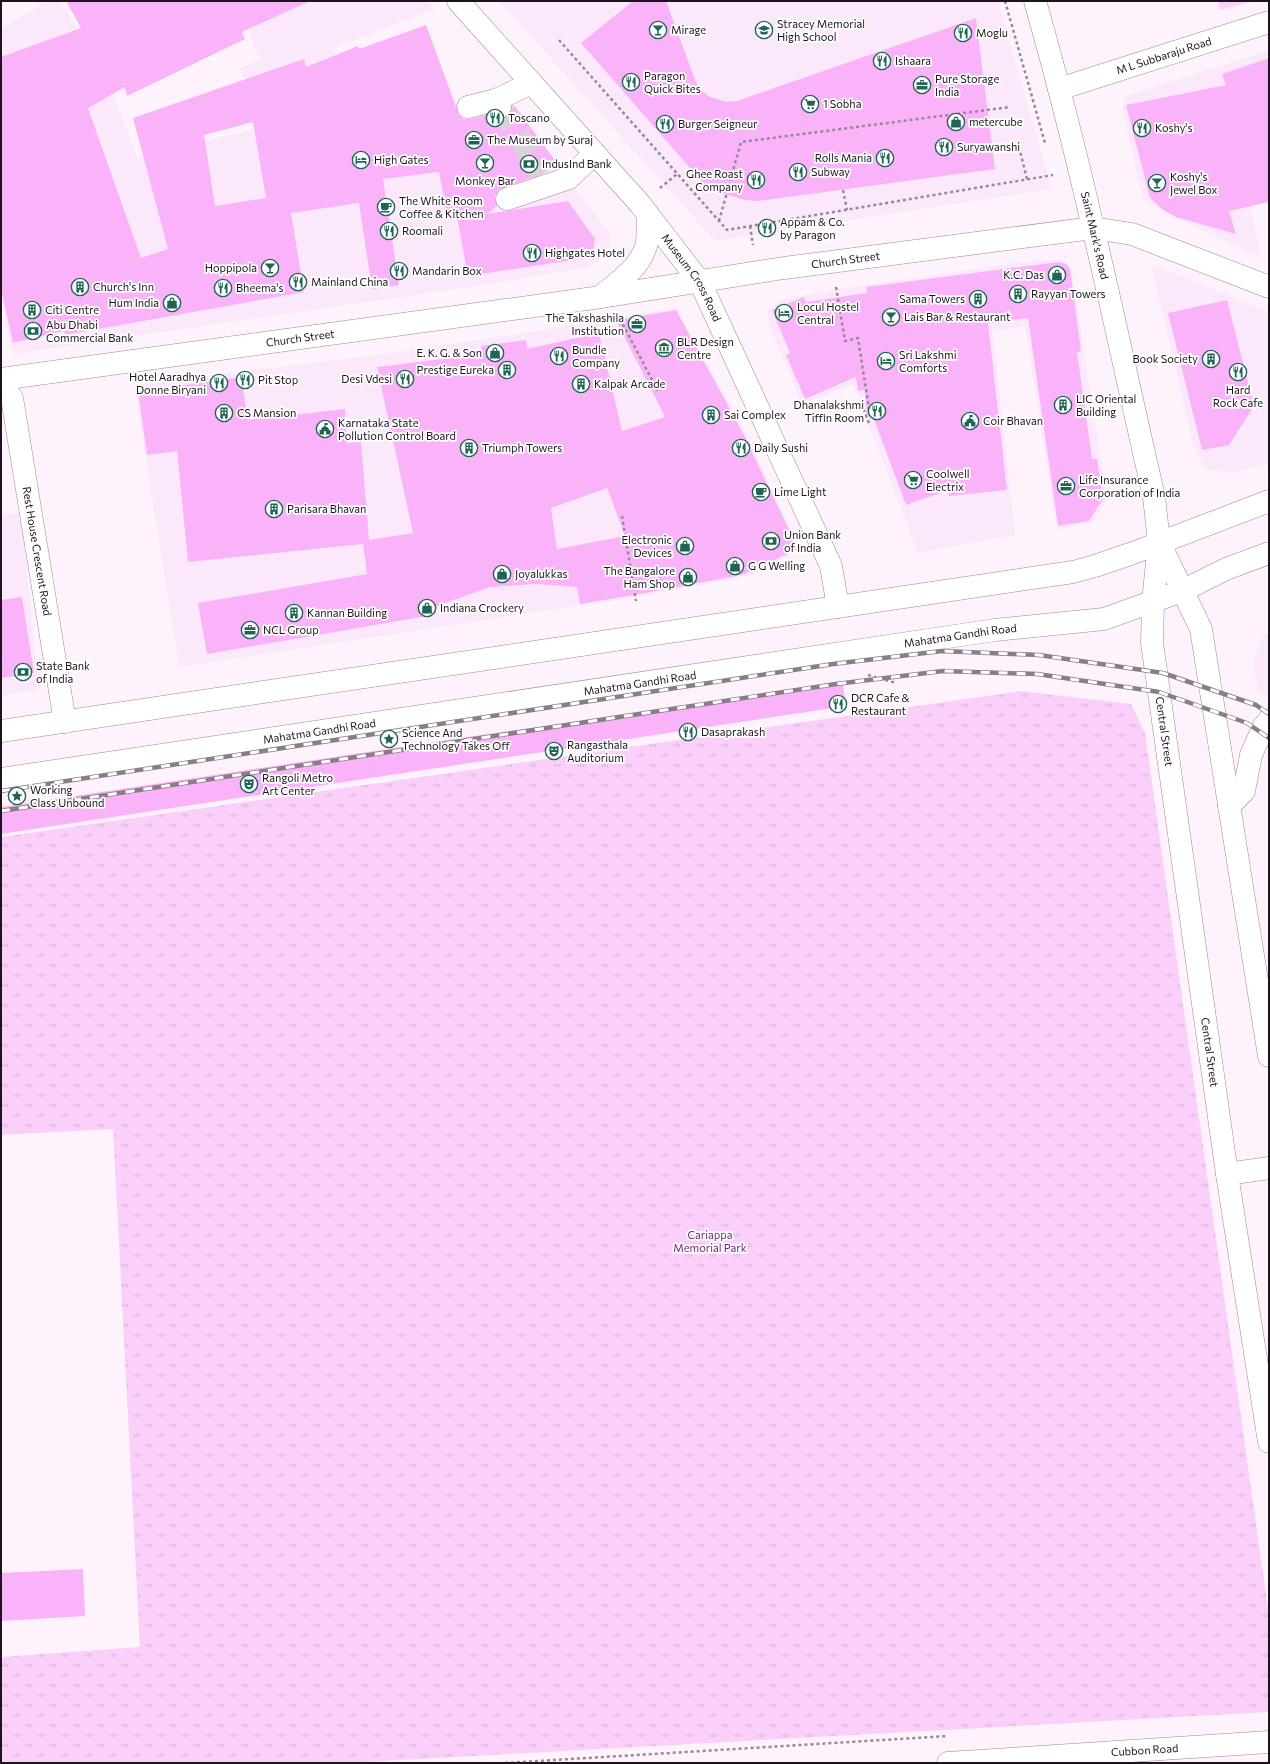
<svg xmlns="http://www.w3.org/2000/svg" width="1270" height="1764" font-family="Commissioner,sans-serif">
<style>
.built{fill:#fce8fb}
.park{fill:url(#park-tufts)}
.pitch{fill:#fad0fa}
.building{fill:#fab3f9;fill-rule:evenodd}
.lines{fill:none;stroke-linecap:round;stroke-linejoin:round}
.minor-tunnel{stroke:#dcd1db;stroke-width:22;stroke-dasharray:22 11;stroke-linecap:butt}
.minor-casing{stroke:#9e869e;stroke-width:23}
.major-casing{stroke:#9e869e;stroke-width:23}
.path{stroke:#948a94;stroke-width:2.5;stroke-dasharray:3 3;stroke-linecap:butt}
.minor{stroke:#fff;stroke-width:22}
.major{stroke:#fff;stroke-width:22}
.rail-casing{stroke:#887e88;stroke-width:4.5}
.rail{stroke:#fff;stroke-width:3;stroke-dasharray:9;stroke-linecap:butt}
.labels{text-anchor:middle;stroke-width:3.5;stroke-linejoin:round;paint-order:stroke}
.poi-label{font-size:11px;fill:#1c131c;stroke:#fff;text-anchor:start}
.street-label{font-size:11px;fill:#1c131c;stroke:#fff}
.park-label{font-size:11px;fill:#6e1d71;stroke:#fff}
</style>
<defs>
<pattern id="park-tufts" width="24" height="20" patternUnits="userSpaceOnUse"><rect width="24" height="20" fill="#fad0fa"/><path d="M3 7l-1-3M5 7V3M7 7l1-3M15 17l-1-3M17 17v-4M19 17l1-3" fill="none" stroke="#d6b2d6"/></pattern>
</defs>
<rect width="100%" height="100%" fill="#fef3fd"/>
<!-- built -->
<path class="built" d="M47,1H61L114,97L137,158L257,128L240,69L260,59L236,1H427L435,9L333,48L361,134L505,93L611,236L609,245L602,258L589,267L463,288L13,354L1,295V29Z
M499,1H998L1052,189L715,241Z
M1269,50V133L1238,143L1261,258L1174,217L1143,200L1122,108L1126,96Z
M1038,260H1062L1071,268L1107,500L1092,523L1057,529L1025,326L993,332L1015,535L918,553L853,384L802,404L769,326L768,310L781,300L836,289Z
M1151,264L1269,312V463L1236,472L1206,470L1193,445Z
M676,308L746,433L797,544L794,552L752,575L635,597L179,667L134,385L367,356L526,333Z
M1,505L3,515L21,512L39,690L1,696Z
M1269,633V700L1257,692L1254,658L1263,635Z"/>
<!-- park -->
<path class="park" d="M1021,691L1131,704L1145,733L1269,1616V1712L347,1763H1V1657L140,1647L113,1129L1,1135V837Z"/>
<!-- pitch -->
<path class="pitch" d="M1218,1H1254L1220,10Z"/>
<!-- building -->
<path class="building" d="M66,1H310L242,32L245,39L127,96L125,87L88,108L141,258L168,249L133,118L304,59L306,67L358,46L359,49L426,25L459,115L464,119H471L490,114L494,118L500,119L507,118L511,114L514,105L557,163L542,174L498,190L495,197L497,206L487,214L568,201L595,239L593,251L586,258L468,276L456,212L447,214L439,172L383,179L399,285L372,289L359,203L291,213L304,292L65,335L64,331L13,343L1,289V57L81,28ZM253,122L266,198L215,206L204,135Z
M633,1H666L696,82L702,91L710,97L727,102L737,101L976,18L995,169L758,201L745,200L717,192L704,184L581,43Z
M1269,58V202L1229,211L1236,234L1176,217L1162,209L1150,198L1126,105L1226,85L1222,74Z
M1059,262L1066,264L1070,269L1081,351L1077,352L1092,459H1097L1103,499L1089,521L1058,526L1028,318L988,323L1007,490L949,496V490L906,505L872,414L867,415L865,390L858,391L856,377L805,399L786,355L790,353L772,310L804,297L806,302L867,293L866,287Z
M1227,300L1254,406L1229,445L1202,450L1168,313Z
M676,310L744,435L798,549L742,575L640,594L580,604L577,587L535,584L490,587L432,608L433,615L207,654L198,603L367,574L363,544L188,562L177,451L147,455L138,392L241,377L248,420L345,409L347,443L361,442L369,540L413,533L377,367L482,354L481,346L526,340L527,349L599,333L622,431L665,417L616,320ZM607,488L625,536L557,549L551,508Z
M22,597L34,673L1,678V600Z
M843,685L846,706L1,834V807L481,735Z
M83,1569L85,1616L1,1621V1573Z"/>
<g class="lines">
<!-- minor-tunnel -->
<path class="minor-tunnel" d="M500,107L542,174"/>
<defs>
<g id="minor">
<path id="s1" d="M458,1L640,204L700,282L831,566L838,607"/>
<path id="s2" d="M1059,89L1269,22"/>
<path d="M468,107L496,100"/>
<path d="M500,107L496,100L531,83"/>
<path d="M507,199L569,178L594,154"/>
<path d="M600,297C619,281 642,267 647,242C648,233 647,223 648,214"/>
<path id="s3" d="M1,379L594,298L784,268L1093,228"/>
<path id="s4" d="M1,384L12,398L65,722"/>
<path d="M1229,806L1244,791L1251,755L1264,726L1269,720"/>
</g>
<g id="major">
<path id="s5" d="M1035,1C1082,165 1116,331 1154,497L1159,542L1153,602L1152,643L1227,1174L1269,1442"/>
<path d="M1093,228L1132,234L1269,287"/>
<path d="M1159,542L1201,629L1269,1056"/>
<path d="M1,731L1073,572L1095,566L1133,553L1269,501"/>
<path id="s6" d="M1,779L995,630L1104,619L1182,591L1226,569L1269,553"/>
<path d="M1227,1174L1269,1168"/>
<path id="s7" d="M948,1763L1269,1742"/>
</g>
</defs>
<!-- minor casing -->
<use href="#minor" class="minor-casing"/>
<!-- major casing -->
<use href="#major" class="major-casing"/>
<!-- path -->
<path class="path" d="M1005,1L1045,143
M559,40L727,230L1053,175
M1019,147L1027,179
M660,188L677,174
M843,190L847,210
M719,221L741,142L1010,107
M750,226L753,245
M836,287L845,341L858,338L869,409L864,410L870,426
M620,319L659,393
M622,516L636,601
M868,675L896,683
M505,1763L948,1736"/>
<!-- minor -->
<use href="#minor" class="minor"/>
<!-- major -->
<use href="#major" class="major"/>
<defs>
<path id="rail" d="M1,791L833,664L942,651L1039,655L1163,673L1256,705L1269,714
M1,811L836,684L943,671L1037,674L1159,692L1247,723L1269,738"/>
</defs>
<!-- rail casing -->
<use href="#rail" class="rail-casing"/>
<!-- rail -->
<use href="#rail" class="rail"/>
</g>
<!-- icons -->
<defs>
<symbol id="bar-ring" viewBox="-11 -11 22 22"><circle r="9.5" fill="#fff" stroke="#216455" stroke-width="1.5"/><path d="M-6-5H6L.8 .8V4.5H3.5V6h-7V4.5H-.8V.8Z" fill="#216455"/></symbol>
<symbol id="school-ring" viewBox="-11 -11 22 22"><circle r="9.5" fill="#fff" stroke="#216455" stroke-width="1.5"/><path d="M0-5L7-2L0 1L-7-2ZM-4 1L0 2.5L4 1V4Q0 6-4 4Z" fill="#216455"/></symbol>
<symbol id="restaurant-ring" viewBox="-11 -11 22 22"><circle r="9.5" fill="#fff" stroke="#216455" stroke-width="1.5"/><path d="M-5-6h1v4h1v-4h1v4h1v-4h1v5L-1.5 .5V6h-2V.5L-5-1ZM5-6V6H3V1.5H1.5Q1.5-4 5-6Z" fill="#216455"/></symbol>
<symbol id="office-ring" viewBox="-11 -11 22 22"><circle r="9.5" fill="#fff" stroke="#216455" stroke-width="1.5"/><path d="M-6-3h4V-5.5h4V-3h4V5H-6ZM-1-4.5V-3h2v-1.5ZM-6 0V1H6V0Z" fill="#216455"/></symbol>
<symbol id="supermarket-ring" viewBox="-11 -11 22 22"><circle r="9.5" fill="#fff" stroke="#216455" stroke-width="1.5"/><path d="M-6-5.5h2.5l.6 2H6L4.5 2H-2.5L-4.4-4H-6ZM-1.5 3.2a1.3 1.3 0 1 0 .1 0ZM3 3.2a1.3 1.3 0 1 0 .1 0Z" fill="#216455"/></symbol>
<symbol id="shop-ring" viewBox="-11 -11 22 22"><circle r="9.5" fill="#fff" stroke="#216455" stroke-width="1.5"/><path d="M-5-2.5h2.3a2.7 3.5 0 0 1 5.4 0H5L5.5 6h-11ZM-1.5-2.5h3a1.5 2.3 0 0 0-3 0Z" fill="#216455"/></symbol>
<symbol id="hotel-ring" viewBox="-11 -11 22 22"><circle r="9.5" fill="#fff" stroke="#216455" stroke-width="1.5"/><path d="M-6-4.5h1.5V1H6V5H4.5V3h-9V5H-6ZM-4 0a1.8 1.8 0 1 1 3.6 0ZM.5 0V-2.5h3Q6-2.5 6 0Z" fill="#216455"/></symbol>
<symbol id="bank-ring" viewBox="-11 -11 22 22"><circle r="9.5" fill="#fff" stroke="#216455" stroke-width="1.5"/><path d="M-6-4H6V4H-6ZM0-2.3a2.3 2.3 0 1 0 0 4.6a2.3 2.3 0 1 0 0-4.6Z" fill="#216455"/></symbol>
<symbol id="cafe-ring" viewBox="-11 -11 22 22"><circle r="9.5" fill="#fff" stroke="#216455" stroke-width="1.5"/><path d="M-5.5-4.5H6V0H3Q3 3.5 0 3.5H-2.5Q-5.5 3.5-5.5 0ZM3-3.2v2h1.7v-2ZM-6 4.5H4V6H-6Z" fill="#216455"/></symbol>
<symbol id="building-ring" viewBox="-11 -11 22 22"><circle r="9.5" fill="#fff" stroke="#216455" stroke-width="1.5"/><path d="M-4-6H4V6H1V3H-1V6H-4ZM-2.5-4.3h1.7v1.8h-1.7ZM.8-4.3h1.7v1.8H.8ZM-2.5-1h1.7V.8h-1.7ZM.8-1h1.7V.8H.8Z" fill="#216455"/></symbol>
<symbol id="museum-ring" viewBox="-11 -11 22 22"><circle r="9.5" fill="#fff" stroke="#216455" stroke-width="1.5"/><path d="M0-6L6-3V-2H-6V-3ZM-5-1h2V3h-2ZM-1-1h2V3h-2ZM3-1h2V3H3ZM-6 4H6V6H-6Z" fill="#216455"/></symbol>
<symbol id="civic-ring" viewBox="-11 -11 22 22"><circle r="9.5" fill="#fff" stroke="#216455" stroke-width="1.5"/><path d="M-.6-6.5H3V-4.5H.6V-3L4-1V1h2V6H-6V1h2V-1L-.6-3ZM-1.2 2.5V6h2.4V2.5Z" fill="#216455"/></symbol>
<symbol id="sight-ring" viewBox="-11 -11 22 22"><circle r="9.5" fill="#fff" stroke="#216455" stroke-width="1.5"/><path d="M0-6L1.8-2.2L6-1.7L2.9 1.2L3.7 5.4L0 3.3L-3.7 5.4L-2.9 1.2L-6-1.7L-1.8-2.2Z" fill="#216455"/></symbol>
<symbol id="theatre-ring" viewBox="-11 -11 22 22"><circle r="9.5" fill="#fff" stroke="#216455" stroke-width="1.5"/><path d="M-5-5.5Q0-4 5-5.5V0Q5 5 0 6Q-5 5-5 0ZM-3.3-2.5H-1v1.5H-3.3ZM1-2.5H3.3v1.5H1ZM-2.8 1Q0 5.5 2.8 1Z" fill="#216455"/></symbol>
</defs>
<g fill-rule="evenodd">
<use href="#bar-ring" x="648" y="20" width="20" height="20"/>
<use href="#school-ring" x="754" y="20" width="20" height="20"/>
<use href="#restaurant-ring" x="953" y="23" width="20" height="20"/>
<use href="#restaurant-ring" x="872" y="51" width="20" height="20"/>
<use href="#restaurant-ring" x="621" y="72" width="20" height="20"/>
<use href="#office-ring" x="912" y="75" width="20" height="20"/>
<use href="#supermarket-ring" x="800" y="94" width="20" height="20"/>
<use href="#restaurant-ring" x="485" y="108" width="20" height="20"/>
<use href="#shop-ring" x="946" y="112" width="20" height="20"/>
<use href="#restaurant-ring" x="655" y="114" width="20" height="20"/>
<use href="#restaurant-ring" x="1132" y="118" width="20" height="20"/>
<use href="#office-ring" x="464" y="130" width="20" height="20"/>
<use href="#restaurant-ring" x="934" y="137" width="20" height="20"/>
<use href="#restaurant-ring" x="875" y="148" width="20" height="20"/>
<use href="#hotel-ring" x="351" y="150" width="20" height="20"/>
<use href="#bar-ring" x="475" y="153" width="20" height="20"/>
<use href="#bank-ring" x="519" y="154" width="20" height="20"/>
<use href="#restaurant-ring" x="788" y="162" width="20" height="20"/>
<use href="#restaurant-ring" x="746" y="170" width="20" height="20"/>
<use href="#bar-ring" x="1147" y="173" width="20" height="20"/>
<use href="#cafe-ring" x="376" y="197" width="20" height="20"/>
<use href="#restaurant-ring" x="757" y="218" width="20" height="20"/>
<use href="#restaurant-ring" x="379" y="221" width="20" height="20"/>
<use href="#restaurant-ring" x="522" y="243" width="20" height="20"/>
<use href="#bar-ring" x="260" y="258" width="20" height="20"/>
<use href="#restaurant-ring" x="389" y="261" width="20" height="20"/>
<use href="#shop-ring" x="1047" y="265" width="20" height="20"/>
<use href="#restaurant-ring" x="288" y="272" width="20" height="20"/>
<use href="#building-ring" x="70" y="277" width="20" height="20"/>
<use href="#restaurant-ring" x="213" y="278" width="20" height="20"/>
<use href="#building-ring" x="1008" y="284" width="20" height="20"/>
<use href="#building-ring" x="968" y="289" width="20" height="20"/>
<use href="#shop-ring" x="162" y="293" width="20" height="20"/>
<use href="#building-ring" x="22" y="300" width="20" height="20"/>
<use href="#hotel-ring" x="774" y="303" width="20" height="20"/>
<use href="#bar-ring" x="881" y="307" width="20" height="20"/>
<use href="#office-ring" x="627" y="314" width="20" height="20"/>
<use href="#bank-ring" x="23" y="321" width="20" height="20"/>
<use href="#museum-ring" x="654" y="338" width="20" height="20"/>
<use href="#shop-ring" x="485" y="343" width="20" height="20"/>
<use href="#restaurant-ring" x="549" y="346" width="20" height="20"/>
<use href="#building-ring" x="1201" y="349" width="20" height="20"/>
<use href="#hotel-ring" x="876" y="351" width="20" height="20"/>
<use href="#building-ring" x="497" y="360" width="20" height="20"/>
<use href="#restaurant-ring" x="1228" y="362" width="20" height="20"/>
<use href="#restaurant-ring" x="395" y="369" width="20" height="20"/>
<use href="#restaurant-ring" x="235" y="370" width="20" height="20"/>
<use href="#restaurant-ring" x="209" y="373" width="20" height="20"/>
<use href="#building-ring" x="571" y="374" width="20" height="20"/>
<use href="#building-ring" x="1053" y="395" width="20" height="20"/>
<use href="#restaurant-ring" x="867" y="401" width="20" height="20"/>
<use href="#building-ring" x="214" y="403" width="20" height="20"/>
<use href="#building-ring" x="701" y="405" width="20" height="20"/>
<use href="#civic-ring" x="960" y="411" width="20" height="20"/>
<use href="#civic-ring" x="315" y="419" width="20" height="20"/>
<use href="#building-ring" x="459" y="438" width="20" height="20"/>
<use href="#restaurant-ring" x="731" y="438" width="20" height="20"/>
<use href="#supermarket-ring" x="903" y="470" width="20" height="20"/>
<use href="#office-ring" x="1056" y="476" width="20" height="20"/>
<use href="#cafe-ring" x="751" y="482" width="20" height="20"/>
<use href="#building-ring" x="264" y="499" width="20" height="20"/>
<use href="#bank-ring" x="761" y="531" width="20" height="20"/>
<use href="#shop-ring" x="675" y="536" width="20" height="20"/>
<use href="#shop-ring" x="725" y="556" width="20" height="20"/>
<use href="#shop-ring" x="492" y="564" width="20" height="20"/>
<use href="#shop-ring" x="678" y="567" width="20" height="20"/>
<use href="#shop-ring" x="417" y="598" width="20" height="20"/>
<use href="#building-ring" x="284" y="603" width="20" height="20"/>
<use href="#office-ring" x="240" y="620" width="20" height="20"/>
<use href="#bank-ring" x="13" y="662" width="20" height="20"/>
<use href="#restaurant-ring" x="828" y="694" width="20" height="20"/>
<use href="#restaurant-ring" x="678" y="722" width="20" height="20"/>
<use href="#sight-ring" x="379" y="729" width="20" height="20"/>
<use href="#theatre-ring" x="544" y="741" width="20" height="20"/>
<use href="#theatre-ring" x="239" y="774" width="20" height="20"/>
<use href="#sight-ring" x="7" y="786" width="20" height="20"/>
</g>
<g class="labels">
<!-- poi labels -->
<g class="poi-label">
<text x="777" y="28">Stracey Memorial<tspan x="777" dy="13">High School</tspan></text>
<text x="671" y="34">Mirage</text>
<text x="976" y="37">Moglu</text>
<text x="895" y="65">Ishaara</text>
<text x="644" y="80">Paragon<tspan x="644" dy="13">Quick Bites</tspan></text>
<text x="935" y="83">Pure Storage<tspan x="935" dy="13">India</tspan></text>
<text x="823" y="108">1 Sobha</text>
<text x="508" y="122">Toscano</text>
<text x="969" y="126">metercube</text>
<text x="678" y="128">Burger Seigneur</text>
<text x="1155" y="132">Koshy's</text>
<text x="487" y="144">The Museum by Suraj</text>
<text x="957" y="151">Suryawanshi</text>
<text x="872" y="162" text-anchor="end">Rolls Mania</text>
<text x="374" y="164">High Gates</text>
<text x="542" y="168">IndusInd Bank</text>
<text x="811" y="176">Subway</text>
<text x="743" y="178" text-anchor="end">Ghee Roast<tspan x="743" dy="13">Company</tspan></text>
<text x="1170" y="181">Koshy's<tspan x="1170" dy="13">Jewel Box</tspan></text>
<text x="485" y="185" text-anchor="middle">Monkey Bar</text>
<text x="399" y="205">The White Room<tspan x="399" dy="13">Coffee &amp; Kitchen</tspan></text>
<text x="780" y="226">Appam &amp; Co.<tspan x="780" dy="13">by Paragon</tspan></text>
<text x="402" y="235">Roomali</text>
<text x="545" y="257">Highgates Hotel</text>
<text x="257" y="272" text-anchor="end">Hoppipola</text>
<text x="412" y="275">Mandarin Box</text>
<text x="1044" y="279" text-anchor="end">K.C. Das</text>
<text x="311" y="286">Mainland China</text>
<text x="93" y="291">Church's Inn</text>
<text x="236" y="292">Bheema's</text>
<text x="1031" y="298">Rayyan Towers</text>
<text x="965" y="303" text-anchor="end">Sama Towers</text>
<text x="159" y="307" text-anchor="end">Hum India</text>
<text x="797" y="311">Locul Hostel<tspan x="797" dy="13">Central</tspan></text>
<text x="45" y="314">Citi Centre</text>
<text x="904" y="321">Lais Bar &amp; Restaurant</text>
<text x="624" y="322" text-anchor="end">The Takshashila<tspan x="624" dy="13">Institution</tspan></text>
<text x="46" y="329">Abu Dhabi<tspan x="46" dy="13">Commercial Bank</tspan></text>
<text x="677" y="346">BLR Design<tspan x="677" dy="13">Centre</tspan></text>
<text x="572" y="354">Bundle<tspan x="572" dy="13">Company</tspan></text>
<text x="482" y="357" text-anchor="end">E. K. G. &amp; Son</text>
<text x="899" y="359">Sri Lakshmi<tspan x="899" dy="13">Comforts</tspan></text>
<text x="1198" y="363" text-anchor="end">Book Society</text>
<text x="494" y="374" text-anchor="end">Prestige Eureka</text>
<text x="206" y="381" text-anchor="end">Hotel Aaradhya<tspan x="206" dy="13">Donne Biryani</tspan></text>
<text x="392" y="383" text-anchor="end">Desi Vdesi</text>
<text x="258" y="384">Pit Stop</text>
<text x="594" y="388">Kalpak Arcade</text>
<text x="1238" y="394" text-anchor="middle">Hard<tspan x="1238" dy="13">Rock Cafe</tspan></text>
<text x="1076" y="403">LIC Oriental<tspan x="1076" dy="13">Building</tspan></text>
<text x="864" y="409" text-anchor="end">Dhanalakshmi<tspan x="864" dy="13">Tiffin Room</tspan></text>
<text x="237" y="417">CS Mansion</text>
<text x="724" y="419">Sai Complex</text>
<text x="983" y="425">Coir Bhavan</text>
<text x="338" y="427">Karnataka State<tspan x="338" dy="13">Pollution Control Board</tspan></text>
<text x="482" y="452">Triumph Towers</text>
<text x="754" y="452">Daily Sushi</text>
<text x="926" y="478">Coolwell<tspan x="926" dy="13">Electrix</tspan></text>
<text x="1079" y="484">Life Insurance<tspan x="1079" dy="13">Corporation of India</tspan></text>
<text x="774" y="496">Lime Light</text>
<text x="287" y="513">Parisara Bhavan</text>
<text x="784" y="539">Union Bank<tspan x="784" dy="13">of India</tspan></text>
<text x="672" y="544" text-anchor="end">Electronic<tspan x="672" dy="13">Devices</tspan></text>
<text x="748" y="570">G G Welling</text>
<text x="675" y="575" text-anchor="end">The Bangalore<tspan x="675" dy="13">Ham Shop</tspan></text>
<text x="515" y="578">Joyalukkas</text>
<text x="440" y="612">Indiana Crockery</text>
<text x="307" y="617">Kannan Building</text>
<text x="263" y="634">NCL Group</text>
<text x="36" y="670">State Bank<tspan x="36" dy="13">of India</tspan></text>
<text x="851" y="702">DCR Cafe &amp;<tspan x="851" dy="13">Restaurant</tspan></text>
<text x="701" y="736">Dasaprakash</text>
<text x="402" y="737">Science And<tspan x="402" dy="13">Technology Takes Off</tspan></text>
<text x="567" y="749">Rangasthala<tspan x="567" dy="13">Auditorium</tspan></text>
<text x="262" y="782">Rangoli Metro<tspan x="262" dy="13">Art Center</tspan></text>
<text x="30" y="794">Working<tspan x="30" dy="13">Class Unbound</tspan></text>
</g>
<!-- street labels -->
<g class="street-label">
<text dy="4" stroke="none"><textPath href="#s2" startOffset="110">M L Subbaraju Road</textPath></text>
<text dy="4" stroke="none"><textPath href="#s5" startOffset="242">Saint Mark's Road</textPath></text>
<text dy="4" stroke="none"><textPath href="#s3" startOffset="853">Church Street</textPath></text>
<text dy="4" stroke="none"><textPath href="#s1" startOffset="363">Museum Cross Road</textPath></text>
<text dy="4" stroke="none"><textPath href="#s3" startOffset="302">Church Street</textPath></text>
<text dy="4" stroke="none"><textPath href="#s4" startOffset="173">Rest House Crescent Road</textPath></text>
<text dy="4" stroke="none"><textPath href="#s6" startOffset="970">Mahatma Gandhi Road</textPath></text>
<text dy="4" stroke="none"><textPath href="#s6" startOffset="646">Mahatma Gandhi Road</textPath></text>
<text dy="4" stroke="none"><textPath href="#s5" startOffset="746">Central Street</textPath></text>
<text dy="4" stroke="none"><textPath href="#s6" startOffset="322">Mahatma Gandhi Road</textPath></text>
<text dy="4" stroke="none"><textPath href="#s5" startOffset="1070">Central Street</textPath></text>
<text dy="4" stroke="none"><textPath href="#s7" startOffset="197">Cubbon Road</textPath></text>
</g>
<!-- park labels -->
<g class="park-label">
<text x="710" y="1239">Cariappa<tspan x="710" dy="13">Memorial Park</tspan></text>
</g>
</g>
<!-- border -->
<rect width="1270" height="1764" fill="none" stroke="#1c131c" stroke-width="4"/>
</svg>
